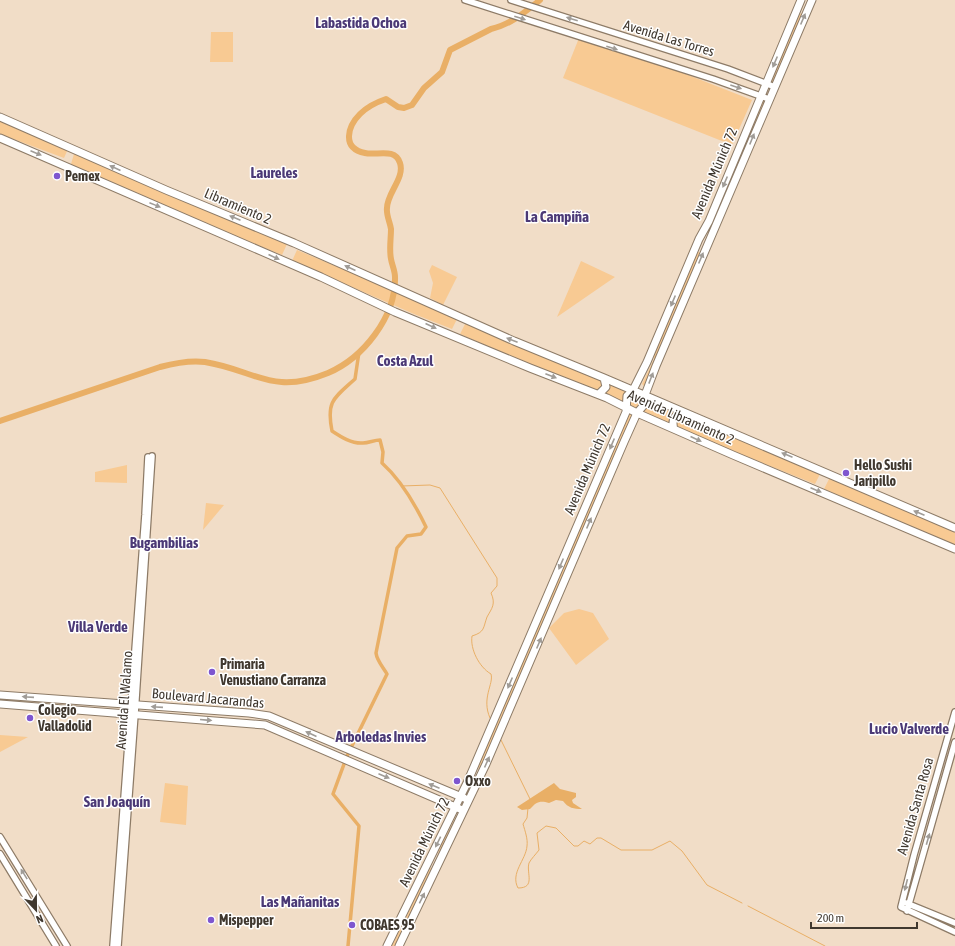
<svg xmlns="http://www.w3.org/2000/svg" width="955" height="946" font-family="'Asap Condensed',sans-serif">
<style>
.green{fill:#f8ca93}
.water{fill:#e9af66}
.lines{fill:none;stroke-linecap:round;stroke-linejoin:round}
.stream{stroke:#e9af66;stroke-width:1}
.canal{stroke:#e9af66;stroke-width:3.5}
.river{stroke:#e9af66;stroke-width:6}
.minor-casing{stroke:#8d7b67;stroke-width:8}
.major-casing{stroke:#8d7b67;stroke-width:9}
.minor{stroke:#fff;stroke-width:5.5}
.major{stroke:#fff;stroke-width:7}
.oneway{fill:#a09c97}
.poi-dot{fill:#7e56cf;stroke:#fff;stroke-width:1.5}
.labels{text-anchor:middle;stroke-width:3;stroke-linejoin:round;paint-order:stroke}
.street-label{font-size:14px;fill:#40382f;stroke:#fff}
.poi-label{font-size:14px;font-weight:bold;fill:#40382f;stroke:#fff;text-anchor:start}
.neighbourhood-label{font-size:15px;font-weight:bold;fill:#4b3976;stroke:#fff}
</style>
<rect width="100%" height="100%" fill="#f1ddc7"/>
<!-- green -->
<path class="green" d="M804,12L774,85L770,83L800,14Z
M211,32H233V62H210Z
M581,33L752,100L732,145L563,78Z
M763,100L765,102L707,240L718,206Z
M0,120L68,149L64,158L0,134Z
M74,154L287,244L282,255L238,237L72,165L71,164Z
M297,250L458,317L452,329L414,314L292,261Z
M698,252L701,253L644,386L642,384L654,359V353Z
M581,261L615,277L557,317Z
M432,265L457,277L443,305L430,298L433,283L429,271Z
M466,322L601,377L604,383L600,392L529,364L460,334Z
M609,381L629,390L622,403L604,394L608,390Z
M628 401a7 7 0 1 1 14 0a7 7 0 1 1-14 0Z
M649,399L677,411L670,424L642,412Z
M628,413L632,415L470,798L467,797L479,770L478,765Z
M681,415H687L821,472L815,484L678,429L675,426L676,419Z
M127,465V483L95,482V472Z
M830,477L955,530V545L824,489Z
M206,503L224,505L203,530Z
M579,609L593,613L609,639L576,665L549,628L564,613Z
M0,735L28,737L0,752Z
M165,783L188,786L186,825L160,822Z
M457,815L459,816L436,861L440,847Z
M430,868L433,869L397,946H392Z"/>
<!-- water -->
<path class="water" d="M554,783L560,789L576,793V797L572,800L573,803L582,809C574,809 568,808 563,801L556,800L549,803C540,800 536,802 530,809L522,810L517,807Z"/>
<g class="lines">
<!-- stream -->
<path class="stream" d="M402,486L430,485L440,488L497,578V586L491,593C496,604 492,608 487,617C483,628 485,632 472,636C470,649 479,667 491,674C494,684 481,698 490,718
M501,740L530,799
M528,808L527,818L523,824C525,831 528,839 527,846C526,860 510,873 518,888C536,888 526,873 529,863C531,859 536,854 539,850L537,833L546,826L556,828L574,846H578L584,841L590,844L597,838H601L621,850H652L670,841L682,851L707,885L742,903
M748,906L825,946"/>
<!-- canal -->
<path class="canal" d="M348,946L359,826L333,794L347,756L387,674C383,667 377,661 376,653L397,548L407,536L421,534L426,527C415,504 401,480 382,463L383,452L380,440C374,440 369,443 363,443C352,444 341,437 332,431C326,401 334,398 355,379L359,352"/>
<!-- river -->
<path class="river" d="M0,421L160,367C175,363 190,360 205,362C255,370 272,396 328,373C363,358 396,317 395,277C395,271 392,265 391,259C389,249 391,239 391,229C390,222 386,215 387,208C387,193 405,178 400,163C395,147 376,156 365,153C341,148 348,126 360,114C367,107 377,102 386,99L398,107L404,108L412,105L424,88L442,72L450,50L491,29C510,25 525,12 540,0"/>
<defs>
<path id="minor" d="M465,0L713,79L769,99
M511,0L728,69L775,87
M955,712L914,855L901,907L955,932
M0,837L67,946
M0,854L56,946
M906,903L955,923
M907,911L955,742
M113,946L145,515L148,457
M118,946L135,714L152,456"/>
<path id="major" d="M0,117L166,190L294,243L514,341L604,378L955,528
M0,138L321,277L395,312L530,368L607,398L637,413L733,455L955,549
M599,394L606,387L604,378
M674,429C671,420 675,415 683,412
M0,695L249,713L269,716L464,798
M0,704L265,725L460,809
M387,946L467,783L626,412L627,396L633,390L647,362L699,239L709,221L801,0
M399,946L486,764L624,442L637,413L644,405L645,395L656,366L812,0"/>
</defs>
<!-- minor casing -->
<use href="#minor" class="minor-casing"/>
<!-- major casing -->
<use href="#major" class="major-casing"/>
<!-- minor -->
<use href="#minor" class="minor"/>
<!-- major -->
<use href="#major" class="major"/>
</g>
<!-- one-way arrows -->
<defs><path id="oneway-solid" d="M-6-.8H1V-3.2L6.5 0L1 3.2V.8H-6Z"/></defs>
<g class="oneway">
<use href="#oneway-solid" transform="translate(520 18) rotate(18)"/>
<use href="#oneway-solid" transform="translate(572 19) rotate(-163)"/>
<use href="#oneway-solid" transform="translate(803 19) rotate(-67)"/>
<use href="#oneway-solid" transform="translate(612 48) rotate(18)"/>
<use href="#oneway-solid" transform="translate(775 62) rotate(113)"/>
<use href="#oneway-solid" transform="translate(736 87) rotate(19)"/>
<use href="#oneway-solid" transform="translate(752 139) rotate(-68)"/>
<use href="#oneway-solid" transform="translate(36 153) rotate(23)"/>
<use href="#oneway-solid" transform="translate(115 168) rotate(-156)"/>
<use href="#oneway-solid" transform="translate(725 182) rotate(113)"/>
<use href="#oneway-solid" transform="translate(155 205) rotate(22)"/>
<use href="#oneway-solid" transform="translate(235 218) rotate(-157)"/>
<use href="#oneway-solid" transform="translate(274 257) rotate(24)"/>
<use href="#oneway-solid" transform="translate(701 258) rotate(-67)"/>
<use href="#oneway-solid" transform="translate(350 268) rotate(-156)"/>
<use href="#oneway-solid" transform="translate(673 301) rotate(113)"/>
<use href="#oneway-solid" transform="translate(431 326) rotate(24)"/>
<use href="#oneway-solid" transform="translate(512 340) rotate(-159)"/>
<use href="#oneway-solid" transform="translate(551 376) rotate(21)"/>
<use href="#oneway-solid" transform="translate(651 378) rotate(-69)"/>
<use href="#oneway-solid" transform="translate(696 439) rotate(24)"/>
<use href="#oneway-solid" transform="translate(612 444) rotate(113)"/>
<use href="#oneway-solid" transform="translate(787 455) rotate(-157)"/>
<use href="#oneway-solid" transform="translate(816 490) rotate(23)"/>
<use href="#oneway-solid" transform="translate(919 513) rotate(-157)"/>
<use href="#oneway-solid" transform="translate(589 523) rotate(-67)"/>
<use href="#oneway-solid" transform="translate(561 564) rotate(113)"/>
<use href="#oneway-solid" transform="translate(539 643) rotate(-67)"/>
<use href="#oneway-solid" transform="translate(510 683) rotate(113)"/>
<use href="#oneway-solid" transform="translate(28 697) rotate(-176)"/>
<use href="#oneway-solid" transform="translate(157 707) rotate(-176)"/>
<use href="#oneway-solid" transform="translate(206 720) rotate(5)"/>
<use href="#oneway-solid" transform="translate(311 734) rotate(-156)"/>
<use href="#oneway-solid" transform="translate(487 762) rotate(-66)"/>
<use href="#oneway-solid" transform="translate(384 776) rotate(23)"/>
<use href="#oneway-solid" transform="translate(434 786) rotate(-157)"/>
<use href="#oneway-solid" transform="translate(928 839) rotate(-74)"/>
<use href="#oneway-solid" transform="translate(438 842) rotate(116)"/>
<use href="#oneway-solid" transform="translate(24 874) rotate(-122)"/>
<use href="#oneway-solid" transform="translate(906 885) rotate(104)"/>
<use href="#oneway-solid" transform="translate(422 898) rotate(-64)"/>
</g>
<!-- markers -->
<g class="poi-dot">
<circle cx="57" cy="176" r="4"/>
<circle cx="846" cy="473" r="4"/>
<circle cx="212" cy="672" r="4"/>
<circle cx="30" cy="718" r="4"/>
<circle cx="457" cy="781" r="4"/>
<circle cx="211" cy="920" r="4"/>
<circle cx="352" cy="925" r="4"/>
</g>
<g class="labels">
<!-- street labels -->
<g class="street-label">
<text transform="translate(669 38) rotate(17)" y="5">Avenida Las Torres</text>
<text transform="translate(714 173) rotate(-67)" y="5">Avenida Múnich 72</text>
<text transform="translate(238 206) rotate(23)" y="5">Libramiento 2</text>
<text transform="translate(681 417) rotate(24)" y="5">Avenida Libramiento 2</text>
<text transform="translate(587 469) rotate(-67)" y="5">Avenida Múnich 72</text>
<text transform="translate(208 698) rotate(5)" y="5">Boulevard Jacarandas</text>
<text transform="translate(124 700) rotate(-86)" y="5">Avenida El Walamo</text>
<text transform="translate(915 806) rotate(-74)" y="5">Avenida Santa Rosa</text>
<text transform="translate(424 842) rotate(-64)" y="5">Avenida Múnich 72</text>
</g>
<!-- poi labels -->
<g class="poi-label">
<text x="65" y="181">Pemex</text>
<text x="854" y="470">Hello Sushi<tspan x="854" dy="16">Jaripillo</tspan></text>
<text x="220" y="669">Primaria<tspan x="220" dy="16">Venustiano Carranza</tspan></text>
<text x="38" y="715">Colegio<tspan x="38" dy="16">Valladolid</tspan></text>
<text x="465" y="786">Oxxo</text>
<text x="219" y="925">Mispepper</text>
<text x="360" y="930">COBAES 95</text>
</g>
<!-- neighbourhood labels -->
<g class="neighbourhood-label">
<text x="361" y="28">Labastida Ochoa</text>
<text x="274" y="178">Laureles</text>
<text x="557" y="222">La Campiña</text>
<text x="405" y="366">Costa Azul</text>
<text x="164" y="548">Bugambilias</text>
<text x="98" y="632">Villa Verde</text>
<text x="909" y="734">Lucio Valverde</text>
<text x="381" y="742">Arboledas Invies</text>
<text x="117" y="807">San Joaquín</text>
<text x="300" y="907">Las Mañanitas</text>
</g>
</g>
<!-- north arrow -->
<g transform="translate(36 910) rotate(158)" stroke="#ffffff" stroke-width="3" paint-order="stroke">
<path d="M0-3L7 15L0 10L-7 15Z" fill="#40382f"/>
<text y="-6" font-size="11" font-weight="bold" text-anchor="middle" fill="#40382f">N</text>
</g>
<!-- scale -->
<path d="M811 922v6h106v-6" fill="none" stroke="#40382f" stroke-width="2"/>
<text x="817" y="922" font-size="12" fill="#40382f" stroke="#ffffff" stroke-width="3" paint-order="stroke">200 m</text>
</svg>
